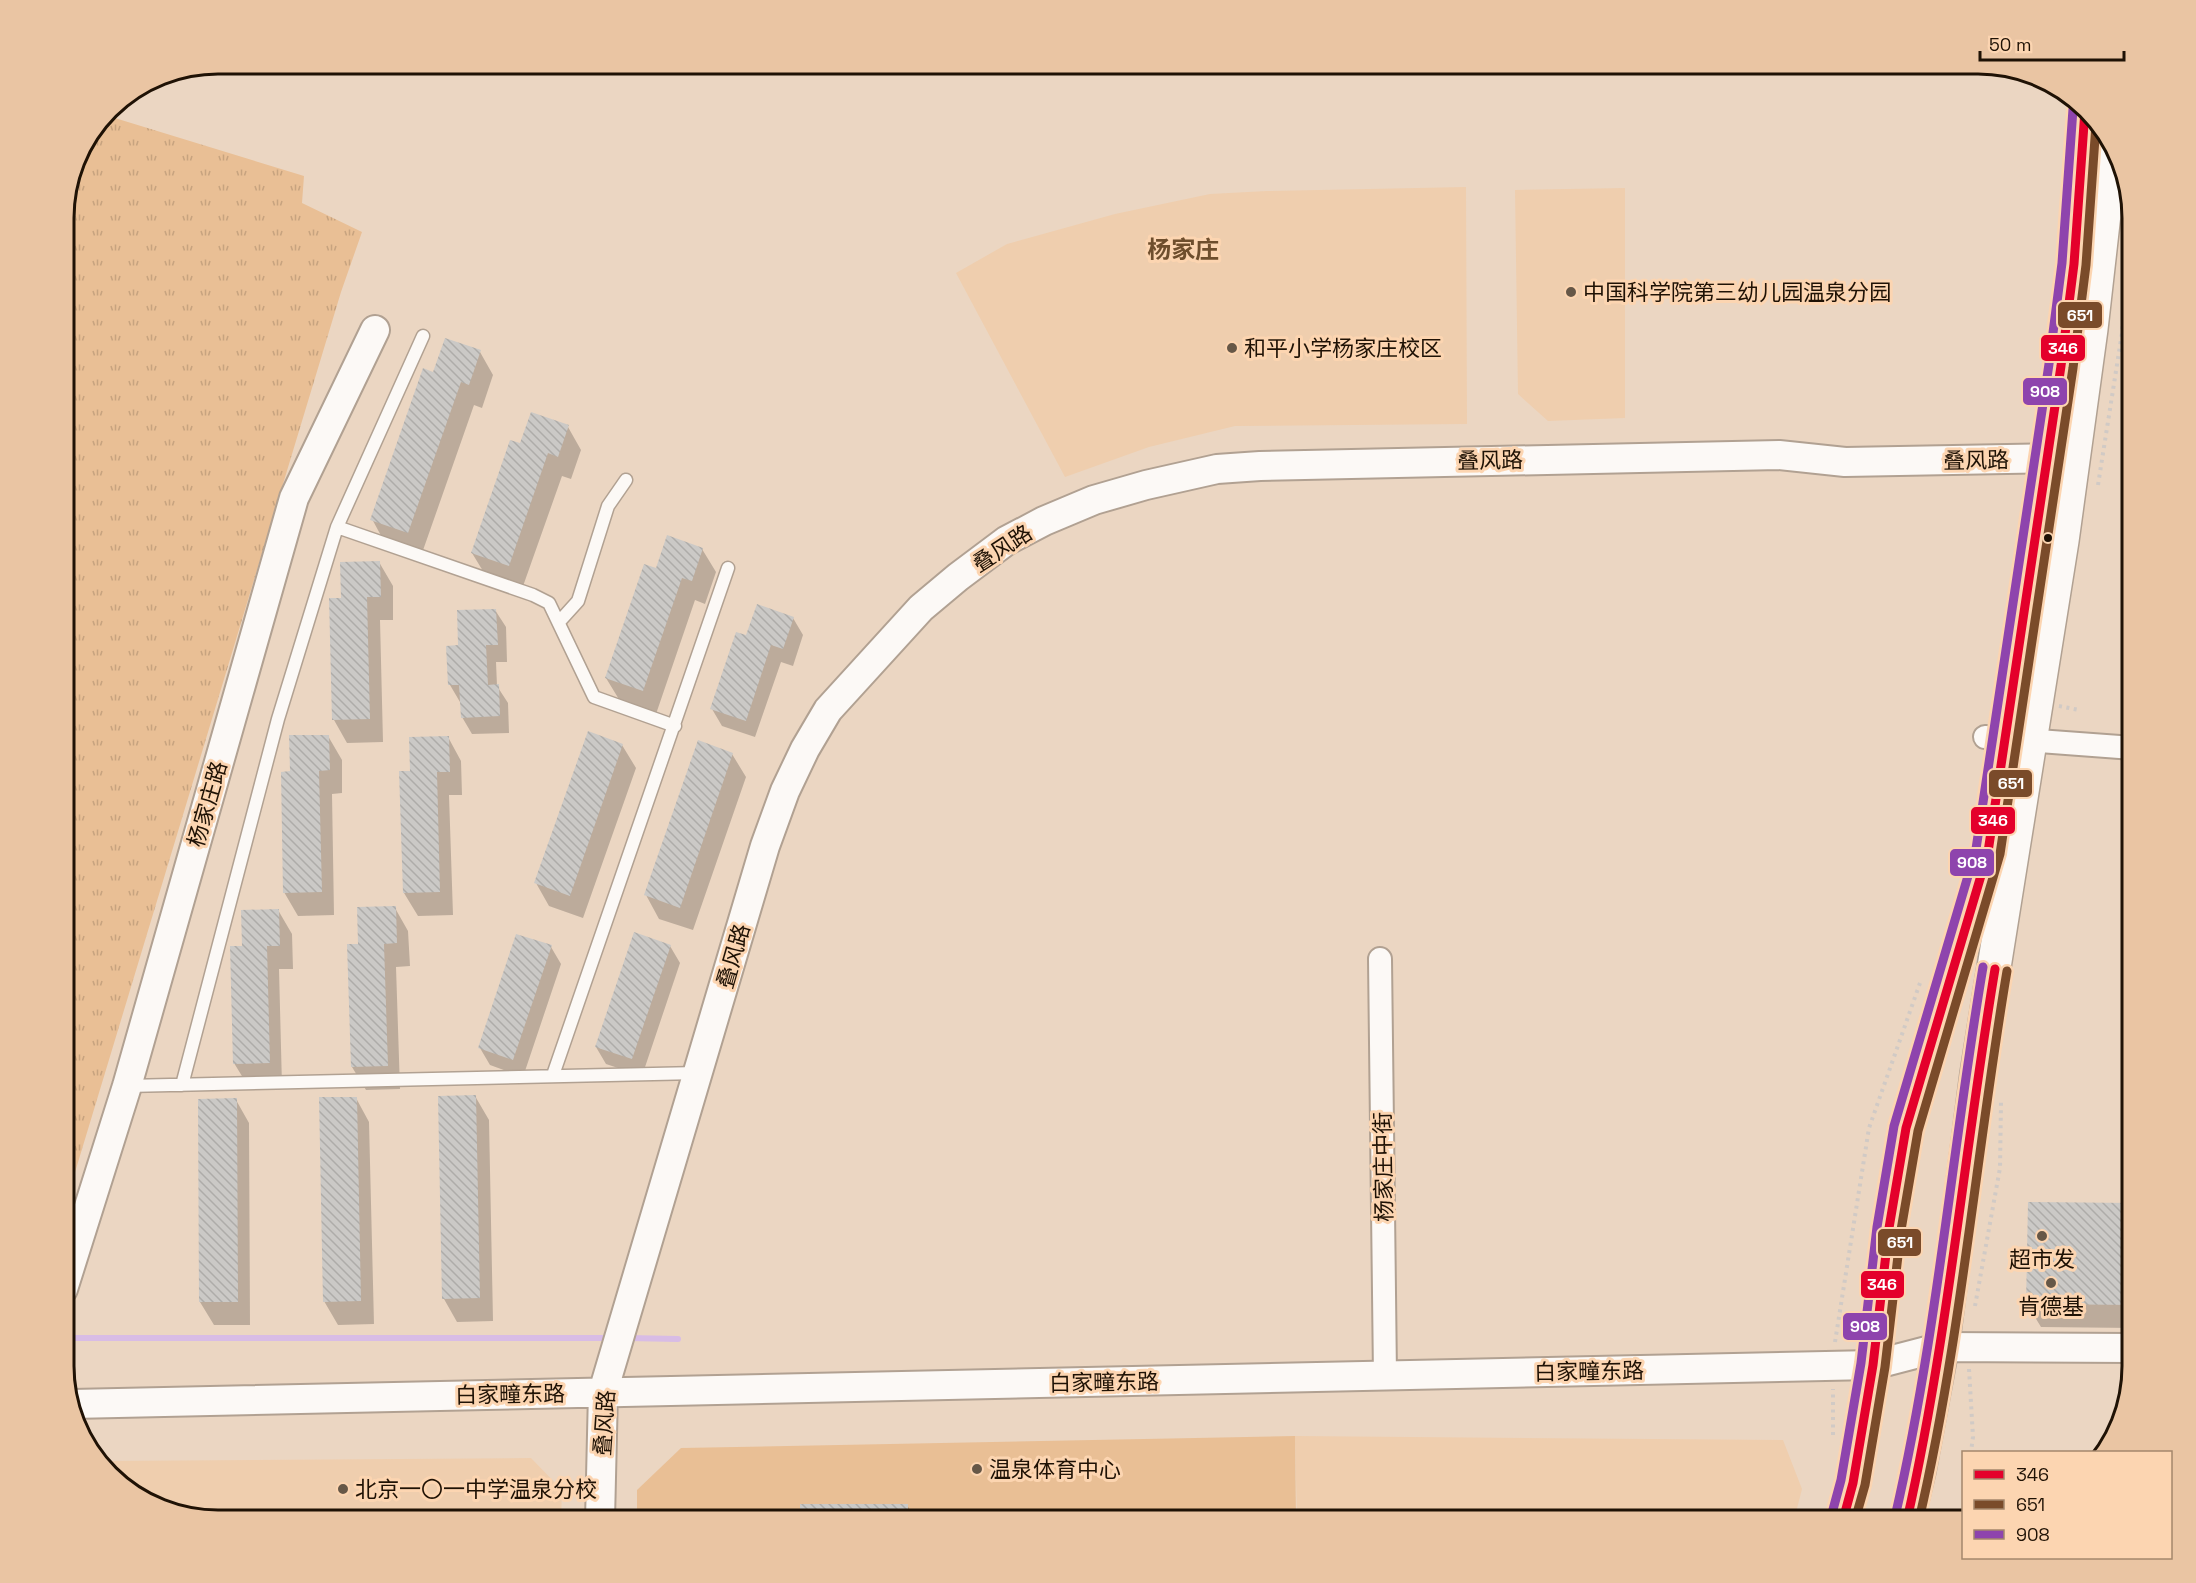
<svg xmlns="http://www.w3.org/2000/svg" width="2196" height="1583" font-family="'Space Grotesk','Noto Sans SC',sans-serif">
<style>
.built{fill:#efceae}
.grass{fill:#e9bf95}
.park{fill:url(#park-tufts)}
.shadow{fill:#0003}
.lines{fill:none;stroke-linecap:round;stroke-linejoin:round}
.stream{stroke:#d8bce5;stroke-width:6}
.building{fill:url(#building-back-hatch)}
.service-casing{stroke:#b1a192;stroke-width:15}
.minor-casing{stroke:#b1a192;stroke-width:26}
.tertiary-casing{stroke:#b1a192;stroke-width:32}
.secondary-casing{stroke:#b1a192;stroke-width:36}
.path{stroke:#d1cac5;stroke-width:4;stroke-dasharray:3 4.5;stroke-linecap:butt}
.service{stroke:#fcf9f6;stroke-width:12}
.minor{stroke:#fcf9f6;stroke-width:22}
.tertiary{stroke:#fcf9f6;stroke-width:28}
.secondary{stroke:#fcf9f6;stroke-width:33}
.bus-1-casing{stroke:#fcd5b1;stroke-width:14}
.bus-2-casing{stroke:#fcd5b1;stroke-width:14}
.bus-3-casing{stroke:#fcd5b1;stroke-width:14}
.bus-1{stroke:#e4002b;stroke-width:9}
.bus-2{stroke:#7a4b2a;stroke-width:9}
.bus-3{stroke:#8e44ad;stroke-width:9}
.poi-dot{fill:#665747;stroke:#fcd5b1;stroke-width:2}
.bus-dot{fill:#1f1205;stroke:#fcd5b1;stroke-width:2}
.labels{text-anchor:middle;stroke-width:6;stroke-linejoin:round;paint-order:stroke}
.poi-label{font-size:22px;fill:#1f1205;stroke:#fcd5b1;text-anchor:start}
.street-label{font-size:22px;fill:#1f1205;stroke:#fcd5b1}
.neighbourhood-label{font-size:24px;font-weight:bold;fill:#6e4e2d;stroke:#fcd5b1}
.rim{fill:none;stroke:#1f1205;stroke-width:3}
.line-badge{stroke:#fcd5b1;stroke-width:2}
.badge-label{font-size:16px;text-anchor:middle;font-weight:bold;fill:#fff}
</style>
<defs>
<pattern id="park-tufts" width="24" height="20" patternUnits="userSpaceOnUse" patternTransform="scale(1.5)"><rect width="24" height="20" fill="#e9bf95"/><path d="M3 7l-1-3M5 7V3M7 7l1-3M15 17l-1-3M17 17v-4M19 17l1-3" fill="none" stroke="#c7a37f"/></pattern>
<pattern id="building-back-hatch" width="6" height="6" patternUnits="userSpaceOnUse" patternTransform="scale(1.5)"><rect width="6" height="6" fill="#cbc9c6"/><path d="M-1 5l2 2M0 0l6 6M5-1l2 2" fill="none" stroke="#aeaca9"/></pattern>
</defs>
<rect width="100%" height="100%" fill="#ebd6c2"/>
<!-- built -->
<path class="built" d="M1466,187L1467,424L1235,426L1149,447L1065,477L956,273L1007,244L1115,214L1210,194L1267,191Z
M1625,188V418L1548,421L1518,394L1515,190Z
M1295,1436L1783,1440L1802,1489L1794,1520H1297Z
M531,1458L562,1490L561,1520H217L167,1512L124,1488L99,1461Z"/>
<!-- grass -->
<path class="grass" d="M1295,1436L1296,1520H637V1490L681,1448Z"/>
<!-- park -->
<path class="park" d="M105,115L304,176L302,203L362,232L341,292L63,1212V207L79,149Z"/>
<!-- shadow -->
<path class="shadow" d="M480,352L493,375L482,408L474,405L421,556L385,543L372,519L434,374Z
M568,427L581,450L571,479L562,476L522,589L486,576L472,553L521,445Z
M702,549L716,572L705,604L695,600L656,714L620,701L606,678L657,570Z
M379,562L393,586V620H380L383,742L347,743L334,720L343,599Z
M495,610L506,627L507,662H496L497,686L508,703L509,733L472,734L462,717V702H460L450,685L460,647Z
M793,618L803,635L793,666L781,662L755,737L722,726L712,709L747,637Z
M328,736L342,760V793L332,794L334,915L298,916L284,892L292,773Z
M448,737L461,761L462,795H449L453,915L418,916L404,893L411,772Z
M622,745L636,768L583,918L549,906L536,883Z
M732,754L746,777L693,930L659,919L646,895Z
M395,908L408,931L410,966L396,967L400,1089L366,1090L352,1067L360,945Z
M278,910L292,934L293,969H279L282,1086H248L234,1063L243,947Z
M670,946L680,963L642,1076L606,1064L596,1047Z
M551,947L561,964L523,1077L490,1065L480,1048Z
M475,1096L489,1120L493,1321L457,1322L444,1299Z
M356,1098L369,1122L374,1324L338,1325L324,1301Z
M236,1100L249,1123L250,1325H214L200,1302Z
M2029,1204L2133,1205V1328L2041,1327L2027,1304Z
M907,1505L916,1520H802Z
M1345,1513L1399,1520H1345Z"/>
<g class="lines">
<!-- stream -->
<path class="stream" d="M66,1338H612
M628,1338L678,1339"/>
</g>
<!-- building -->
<path class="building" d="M445,338L481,350L469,385L461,382L408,533L370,520L423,368L433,372Z
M531,412L569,425L558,457L548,453L509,566L471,553L510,440L520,443Z
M667,535L703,548L692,581L682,578L643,691L605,678L644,564L656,568Z
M380,561L381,597H367L370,719L332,720L329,598H341L340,562Z
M757,604L794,617L783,649L771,645L746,721L710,709L736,632L746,635Z
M496,609L498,645H486L488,685L499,684L500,716L461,718L459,685H448L446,646L458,645L457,610Z
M588,731L623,744L570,896L534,883Z
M289,735H329L330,770L319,771L322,892L283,893L281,772L290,771Z
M449,736L450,772H437L440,892L403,893L399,771H410L409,737Z
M698,740L733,753L680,908L644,895Z
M396,906L397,943L384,944L388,1066L351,1067L347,944H358L357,907Z
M279,909L280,946H267L270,1063L233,1064L230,946H242L241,910Z
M634,932L671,945L632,1059L595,1047Z
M516,934L552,945L513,1060L478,1048Z
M476,1095L480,1298L442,1299L438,1096Z
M319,1097H357L361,1301L323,1302Z
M237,1098L238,1302H199L198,1099Z
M2028,1202L2133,1203V1305L2026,1304Z
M800,1504H908V1520H800Z"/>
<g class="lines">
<defs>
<path id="service" d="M337,527L533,595L549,603L594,697L675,726
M559,622L578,601L608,506L626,480
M553,1075L728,568
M182,1085L278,719L337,527L423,336
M127,1086L698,1073"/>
<path id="minor" d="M1985,737L2133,748
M1380,959L1385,1376"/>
<path id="tertiary" d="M63,1289L127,1086L294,498L375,330
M72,1404L1873,1365L1942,1347L2133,1348
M600,1520L603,1392L765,846L785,791L805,749L828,710L921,608L958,577L1006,541L1044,521L1094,500L1146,485L1217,469L1260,466L1779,455L1845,462L2068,458"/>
<path id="secondary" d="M1843,1520L1853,1483L1873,1365L1889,1228L1906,1128L1988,852L2061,366L2074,264L2082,171L2085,110
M1907,1520L1919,1470L1942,1347L1977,1074L2062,541L2091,329L2104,214L2109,139"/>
</defs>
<!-- service casing -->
<use href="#service" class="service-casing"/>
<!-- minor casing -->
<use href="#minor" class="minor-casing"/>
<!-- tertiary casing -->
<use href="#tertiary" class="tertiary-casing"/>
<!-- secondary casing -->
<use href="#secondary" class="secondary-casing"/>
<!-- path -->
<path class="path" d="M2098,485L2122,333L2128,248
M2059,706L2079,710
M1975,1306L2000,1168L2001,1102
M1835,1342L1869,1128L1920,983
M1969,1369L1973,1437L1971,1452
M1833,1435V1389
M1961,1520L1964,1508"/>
<!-- service -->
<use href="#service" class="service"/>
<!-- minor -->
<use href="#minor" class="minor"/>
<!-- tertiary -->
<use href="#tertiary" class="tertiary"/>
<!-- secondary -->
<use href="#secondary" class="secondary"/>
<defs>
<path id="bus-1" d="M1843,1520L1853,1483L1873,1365L1889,1228L1906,1128L1988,852L2061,366L2074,264L2085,110
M1907,1520C1948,1338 1964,1153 1995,969"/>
<path id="bus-2" d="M1855,1520L1865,1485L1885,1367L1901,1230L1918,1131L2000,854L2073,368L2086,265L2096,124
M1919,1520C1961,1339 1976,1154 2007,971"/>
<path id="bus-3" d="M1831,1517L1841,1480L1861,1363L1877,1227L1894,1126L1976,849L2049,364L2062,263L2073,109
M1895,1517C1937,1336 1952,1150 1983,967"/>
</defs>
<!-- bus-1 casing -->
<use href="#bus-1" class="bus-1-casing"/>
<!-- bus-2 casing -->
<use href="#bus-2" class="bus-2-casing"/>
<!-- bus-3 casing -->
<use href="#bus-3" class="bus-3-casing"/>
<!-- bus-1 -->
<use href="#bus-1" class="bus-1"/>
<!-- bus-2 -->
<use href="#bus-2" class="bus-2"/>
<!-- bus-3 -->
<use href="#bus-3" class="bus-3"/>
</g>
<!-- markers -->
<g class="poi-dot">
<circle cx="1571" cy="292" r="6"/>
<circle cx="1232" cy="348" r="6"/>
<circle cx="2042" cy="1236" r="6"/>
<circle cx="2051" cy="1283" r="6"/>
<circle cx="977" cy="1469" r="6"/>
<circle cx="343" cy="1489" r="6"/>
</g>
<circle class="bus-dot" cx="2048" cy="538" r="5"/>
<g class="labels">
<!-- poi labels -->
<g class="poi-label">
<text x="1583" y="300">中国科学院第三幼儿园温泉分园</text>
<text x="1244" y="356">和平小学杨家庄校区</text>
<text x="2042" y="1267" text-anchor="middle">超市发</text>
<text x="2051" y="1314" text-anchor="middle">肯德基</text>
<text x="989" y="1477">温泉体育中心</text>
<text x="355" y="1497">北京一〇一中学温泉分校</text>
</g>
<!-- street labels -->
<g class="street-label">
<text transform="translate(1490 460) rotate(-1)" y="8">叠风路</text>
<text transform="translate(1976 460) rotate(-1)" y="8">叠风路</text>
<text transform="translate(1002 548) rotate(-33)" y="8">叠风路</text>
<text transform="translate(207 804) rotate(-74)" y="8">杨家庄路</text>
<text transform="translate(733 956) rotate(-74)" y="8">叠风路</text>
<text transform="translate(1383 1167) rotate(-91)" y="8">杨家庄中街</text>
<text transform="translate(1589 1371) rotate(-1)" y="8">白家疃东路</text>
<text transform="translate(1104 1382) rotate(-1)" y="8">白家疃东路</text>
<text transform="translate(510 1394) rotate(-1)" y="8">白家疃东路</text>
<text transform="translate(604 1423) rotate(-86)" y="8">叠风路</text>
</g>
<!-- neighbourhood labels -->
<g class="neighbourhood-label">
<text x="1183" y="258">杨家庄</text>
</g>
</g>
<!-- crop -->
<path d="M0 0H2196V1583H0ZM218 74H1978A144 144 0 0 1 2122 218V1366A144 144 0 0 1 1978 1510H218A144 144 0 0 1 74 1366V218A144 144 0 0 1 218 74Z" fill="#eac5a3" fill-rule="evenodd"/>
<path class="rim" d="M218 74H1978A144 144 0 0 1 2122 218V1366A144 144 0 0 1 1978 1510H218A144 144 0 0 1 74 1366V218A144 144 0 0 1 218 74Z"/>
<g class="line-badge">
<rect x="2057" y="301" width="46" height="28" rx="6" fill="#7a4b2a"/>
<rect x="2040" y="334" width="46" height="28" rx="6" fill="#e4002b"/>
<rect x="2022" y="377" width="46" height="29" rx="6" fill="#8e44ad"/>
<rect x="1988" y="769" width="45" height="29" rx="6" fill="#7a4b2a"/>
<rect x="1970" y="806" width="46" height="29" rx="6" fill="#e4002b"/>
<rect x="1949" y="848" width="46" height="29" rx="6" fill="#8e44ad"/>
<rect x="1877" y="1228" width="45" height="29" rx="6" fill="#7a4b2a"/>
<rect x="1860" y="1270" width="45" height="29" rx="6" fill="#e4002b"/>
<rect x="1842" y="1312" width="46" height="29" rx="6" fill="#8e44ad"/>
</g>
<g class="badge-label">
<text x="2080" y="321">651</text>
<text x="2063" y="354">346</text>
<text x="2045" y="397">908</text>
<text x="2011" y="789">651</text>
<text x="1993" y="826">346</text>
<text x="1972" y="868">908</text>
<text x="1900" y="1248">651</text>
<text x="1882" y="1290">346</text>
<text x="1865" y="1332">908</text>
</g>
<!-- legend -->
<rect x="1962" y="1451" width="210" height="108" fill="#fcd5b1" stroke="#a4876c" stroke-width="1.5"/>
<rect x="1974" y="1470" width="30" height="9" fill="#e4002b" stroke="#a4876c" stroke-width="1.5"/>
<text x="2016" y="1481" font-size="18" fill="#1f1205">346</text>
<rect x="1974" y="1500" width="30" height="9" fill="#7a4b2a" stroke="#a4876c" stroke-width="1.5"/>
<text x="2016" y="1511" font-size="18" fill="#1f1205">651</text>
<rect x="1974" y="1530" width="30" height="9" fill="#8e44ad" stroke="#a4876c" stroke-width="1.5"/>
<text x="2016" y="1541" font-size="18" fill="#1f1205">908</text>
<!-- scale -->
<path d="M1980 51v9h144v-9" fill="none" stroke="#1f1205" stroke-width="3"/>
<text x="1989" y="51" font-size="18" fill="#1f1205" stroke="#fcd5b1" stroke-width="4.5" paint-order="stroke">50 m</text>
</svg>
